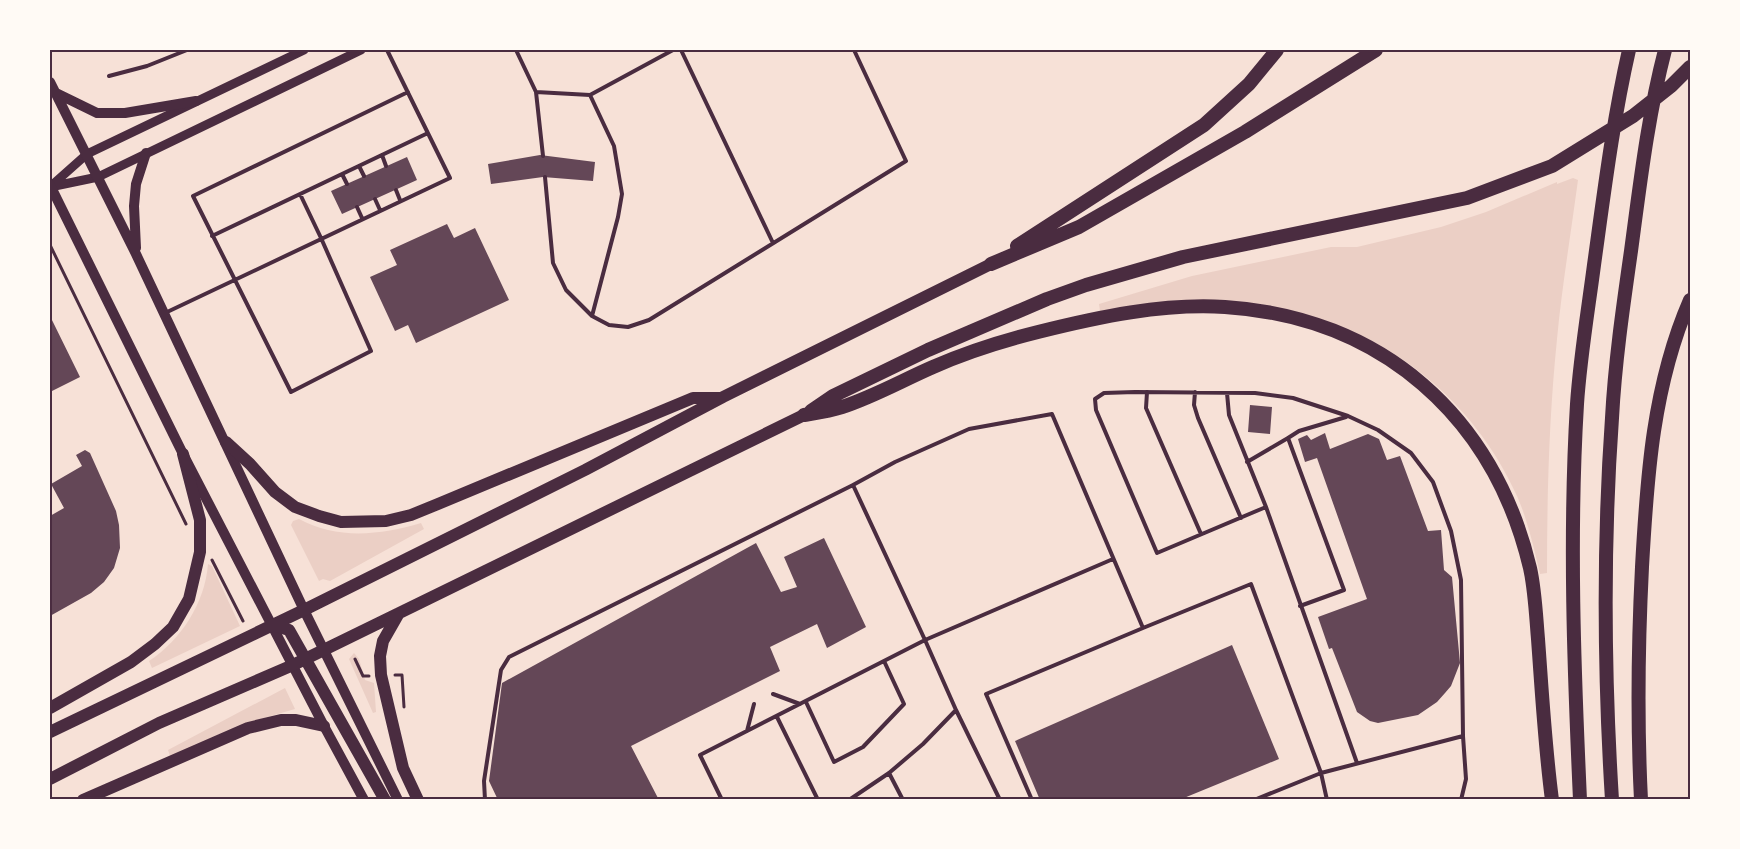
<svg xmlns="http://www.w3.org/2000/svg" width="1740" height="849" font-family="Ubuntu,sans-serif">
<style>
.green{fill:#ebcfc5}
.building{fill:#644757}
.lines{fill:none;stroke-linecap:round;stroke-linejoin:round}
.path{stroke:#4a2c40;stroke-width:3}
.service{stroke:#4a2c40;stroke-width:4}
.tertiary{stroke:#4a2c40;stroke-width:9}
.secondary{stroke:#4a2c40;stroke-width:10}
.primary{stroke:#4a2c40;stroke-width:12}
.motorway{stroke:#4a2c40;stroke-width:14}
.neatline{fill:none;stroke:#4a2c40;stroke-width:2}
</style>
<rect width="100%" height="100%" fill="#f7e1d7"/>
<!-- green -->
<path class="green" d="M1573,178L1578,180C1571,233 1562,286 1557,339C1549,417 1547,495 1547,573L1540,574C1534,548 1528,521 1517,496C1474,400 1388,331 1285,310C1275,308 1264,305 1254,304C1239,303 1223,305 1208,305C1172,305 1136,305 1100,311L1099,304L1192,276L1331,247H1357L1441,227L1486,212L1557,182V184Z
M299,519C337,540 381,535 421,523L424,529L330,581L323,579L319,581L291,525L293,521Z
M208,564L212,566L240,626L152,668L149,661C181,640 205,603 208,564Z
M354,653L359,659L365,680L374,683L376,712L373,713L349,659Z
M285,688L295,709L257,720L170,756L168,750Z"/>
<!-- building -->
<path class="building" d="M540,155L595,162L593,181L543,177L491,184L488,164Z
M407,157L417,180L342,214L331,191Z
M447,224L454,238L475,228L509,300L416,343L408,325L395,331L370,277L397,265L390,250Z
M50,316L80,377L50,392Z
M1250,405L1272,407L1270,434L1248,432Z
M1325,433L1330,449L1368,434L1379,439L1387,460L1400,456L1428,531L1441,530L1444,570L1452,577L1460,663L1451,686L1445,693L1437,702L1418,715L1378,723L1370,721L1357,712L1332,648L1329,649L1318,617L1367,599L1317,458L1305,462L1298,439L1307,435L1311,440Z
M85,450L90,453L116,511L119,525L120,548L114,568L104,582L91,593L50,616V516L64,508L51,484L82,466L76,455Z
M824,538L866,627L827,648L817,624L770,647L780,671L631,746L659,800H498L489,781L502,683L756,543L781,592L797,587L784,557Z
M1232,645L1279,759L1179,800H1040L1015,741Z"/>
<g class="lines">
<!-- path -->
<path class="path" d="M50,245L186,524
M212,560L243,621
M355,659L363,676H369
M395,675H402L404,707"/>
<!-- service -->
<path class="service" d="M516,50L536,92L590,95L673,50
M681,50L773,243
M109,76L147,66L187,50
M536,92L543,156
M590,95L614,146L622,194L618,217L592,316
M382,155L386,166
M359,166L364,176
M342,174L347,184
M545,177L553,263L566,290L592,316L609,325L628,327L649,320L906,161L854,50
M396,190L400,200
M300,194L321,238L371,351L291,392L193,196L408,92
M375,199L380,210
M357,207L362,218
M212,236L428,133
M165,313L450,178L387,50
M1147,392L1146,408L1201,534
M1195,392L1194,405L1198,418L1241,518
M1227,393L1229,415L1266,507L1357,763
M1288,438L1299,431L1346,417
M1247,462L1288,438L1344,590L1300,606
M853,485L895,462L969,429L1052,414L1143,628L986,694L1032,800
M1266,507L1157,553L1096,410L1095,399L1104,393L1135,392L1255,393L1293,398L1348,416L1378,430L1411,453L1433,482L1451,531L1461,580L1463,736L1466,779L1461,800
M1143,628L1251,584L1321,773L1327,800
M773,694L800,704
M806,702L834,762L863,747L904,704L884,661
M956,710L1000,800
M777,717L818,800
M747,731L754,704
M889,773L903,800
M485,800L484,781L501,670L509,657L853,485L925,640L1113,559
M722,800L700,755L925,640L956,710L923,744L889,773L849,800
M1254,800L1321,773L1463,736"/>
<!-- tertiary -->
<path class="tertiary" d="M51,186L87,154L304,50
M50,187L98,177L361,50"/>
<!-- secondary -->
<path class="secondary" d="M50,82L136,254L304,610L398,800
M56,93L97,113H125L196,101
M50,185L183,454L324,726L364,800
M136,248L134,206L136,184L146,153"/>
<!-- primary -->
<path class="primary" d="M226,442L250,464L275,492L295,507L319,516L341,522L386,521L411,515L438,504L693,398H719
M399,613L383,641L380,656L381,675L403,768L418,800
M273,625L289,630L385,800
M50,708L131,662L155,644L173,627L189,599L200,552V520L183,454
M50,732L304,610L585,470L723,397L991,264
M50,779L159,723L293,665L804,415
M83,800L248,728L281,720H296L324,726"/>
<!-- motorway -->
<path class="motorway" d="M1017,246L1204,125L1249,84L1277,50
M991,264L1079,227L1245,132L1376,50
M811,411L833,396L928,350L1047,299L1086,285L1183,257L1467,198L1552,166L1633,116L1671,86L1690,67
M804,415C816,413 830,411 842,407C873,397 903,380 933,367C967,352 1002,341 1038,332C1098,317 1163,303 1225,307C1381,317 1494,416 1530,568C1535,590 1536,616 1538,639C1542,693 1545,747 1552,800
M1580,800C1574,668 1569,536 1577,404C1580,358 1588,311 1594,265C1604,193 1613,120 1629,50
M1612,800C1604,672 1603,545 1612,418C1615,362 1623,307 1631,251C1640,184 1648,115 1665,50
M1641,800C1637,721 1638,646 1642,567C1647,476 1653,385 1690,300"/>
</g>
<!-- border -->
<rect width="1740" height="849" fill="none" stroke="#fffaf5" stroke-width="102"/>
<rect x="51" y="51" width="1638" height="747" class="neatline"/>
</svg>
